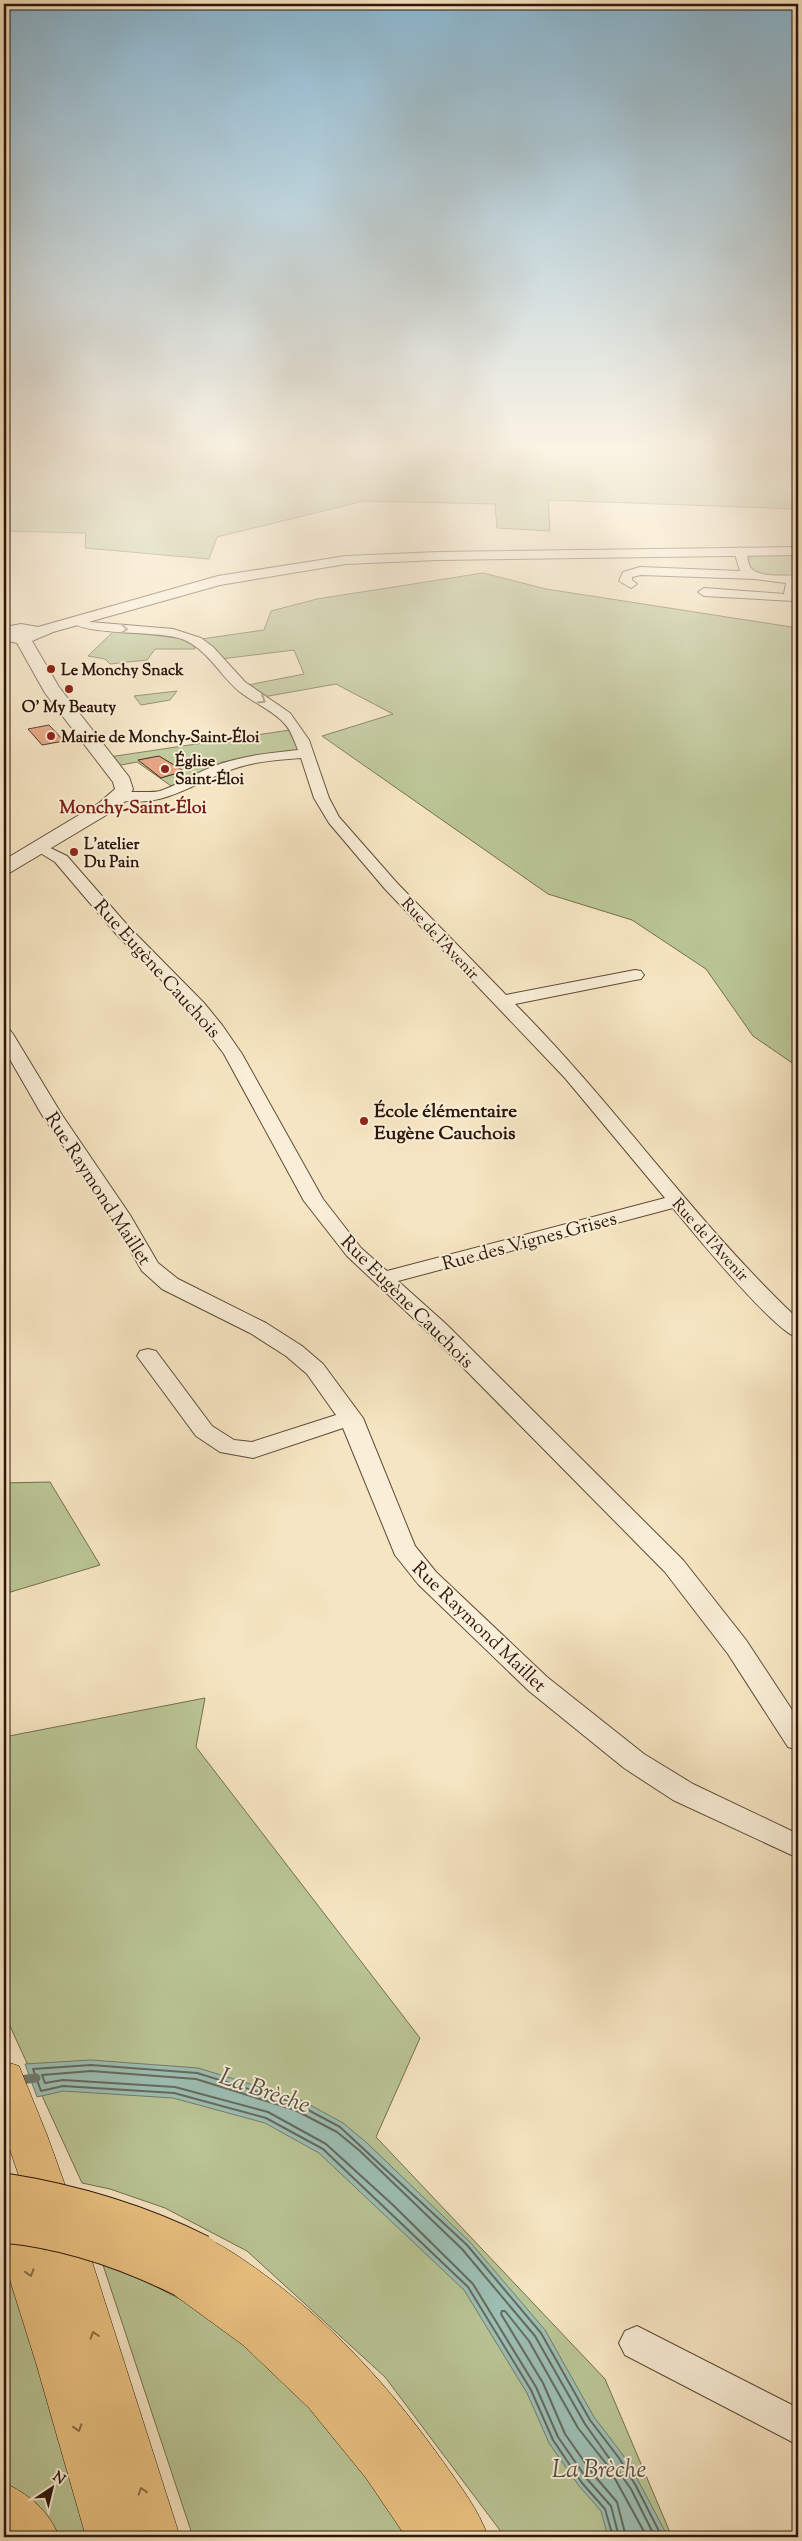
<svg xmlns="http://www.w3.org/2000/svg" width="802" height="2541" font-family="'Sorts Mill Goudy',serif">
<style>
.green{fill:#bac595;stroke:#746e50}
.water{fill:#9dbfb4;stroke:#707b70}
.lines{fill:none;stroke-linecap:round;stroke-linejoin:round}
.shore{stroke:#656a5f;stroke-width:2}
.stream{stroke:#707b70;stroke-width:9}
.building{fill:#e49c79;stroke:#2d160a}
.minor-casing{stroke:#5f4a38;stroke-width:2}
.tertiary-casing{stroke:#5f4a38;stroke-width:2}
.primary-casing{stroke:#2d160a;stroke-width:1}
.trunk-casing{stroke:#2d160a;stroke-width:1}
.minor{fill:#f9eed7;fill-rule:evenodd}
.tertiary{fill:#f9eed7;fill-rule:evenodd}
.primary{fill:#ebc281;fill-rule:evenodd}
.trunk{fill:#ebc281;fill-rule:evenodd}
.primary-bridge-casing{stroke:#2d160a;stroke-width:45;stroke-linecap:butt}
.primary-bridge{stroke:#ebc281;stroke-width:43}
.oneway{stroke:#9d8d7b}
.oneway2{stroke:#8c6c46}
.poi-dot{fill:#8f2418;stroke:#f9eed7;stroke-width:2}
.labels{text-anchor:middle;stroke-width:4;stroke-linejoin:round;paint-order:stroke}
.far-poi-label{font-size:16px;font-weight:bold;fill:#2d160a;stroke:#f9eed7;text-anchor:start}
.far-street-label{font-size:16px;fill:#2d160a;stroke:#f9eed7}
.far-quarter-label{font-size:18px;font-weight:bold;fill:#7a1f14;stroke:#f9eed7}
.street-label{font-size:19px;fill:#2d160a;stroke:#f9eed7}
.poi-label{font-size:19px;font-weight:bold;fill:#2d160a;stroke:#f9eed7;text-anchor:start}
.near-water-label{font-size:24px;font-style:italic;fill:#545146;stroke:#f9eed7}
</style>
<rect width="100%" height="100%" fill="#f6e5c2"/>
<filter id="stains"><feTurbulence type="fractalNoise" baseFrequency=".004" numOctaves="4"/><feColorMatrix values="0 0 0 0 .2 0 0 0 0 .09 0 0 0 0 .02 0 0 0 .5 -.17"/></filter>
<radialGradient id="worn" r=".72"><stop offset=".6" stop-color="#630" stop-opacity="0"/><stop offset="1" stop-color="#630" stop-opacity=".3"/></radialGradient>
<!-- green -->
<path class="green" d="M4,445H798V509L548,500L550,531L497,528L495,504L364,501L217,537L209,559L85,548L86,533L4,531Z
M757,554L798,555V577L766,575L755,572L749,567L748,559Z
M483,573L546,589L798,628V1067L753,1036L706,969L632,920L548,894L322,736L393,714L336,684L263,697L248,685L304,674L294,650L221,659L201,639L264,630L271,611L317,599Z
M116,629L170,634L193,643L195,649H155L147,660L110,664L105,659L88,656Z
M177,691L170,700L141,705L134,696Z
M290,730L299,750L296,751L222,762L174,788L137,762L116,766L109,757Z
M50,1482L100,1565L4,1594V1483Z
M205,1698L196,1747L420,2038L376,2137L605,2379L672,2537H505L385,2377L247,2251L165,2208L110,2189L82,2183L4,2013V1737Z
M4,2243L90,2537H53L4,2487Z
M103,2265L137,2277L250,2335L332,2416L414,2537H193Z"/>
<!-- water -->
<path class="water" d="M91,2060L198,2068L299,2099L343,2123L367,2143L470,2242L545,2330L594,2417L623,2455L640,2484L668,2537H608L601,2511L579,2486L549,2443L527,2393L464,2290L319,2153L265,2123L173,2098L63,2091L37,2097L25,2064Z"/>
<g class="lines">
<!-- shore -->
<path class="shore" d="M613,2537L605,2509L582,2483L553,2440L531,2390L468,2287L323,2149L266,2118L174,2093L63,2086L41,2091L33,2069L91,2065L197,2073L297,2104L340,2127L467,2245L541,2333L590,2420L619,2458L636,2486L662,2537
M619,2537L611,2506L587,2479L558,2437L536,2387L473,2284L393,2205L326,2144L268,2112L175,2087L63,2080L45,2083L42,2075L91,2071L196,2079L295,2110L337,2132L360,2151L462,2249L535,2336L585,2424L631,2489L655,2537
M626,2537L617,2502L593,2474L565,2434L543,2383L501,2314L502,2311H505L529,2341L578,2428L608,2466L647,2537"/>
<!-- stream -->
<path class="stream" d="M4,2082L36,2078"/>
</g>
<!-- building -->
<path class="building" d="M49,725L64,741L42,745L28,729Z
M159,756L184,771L161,778L138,760Z"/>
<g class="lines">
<defs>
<path id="minor" d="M740,547L746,551C747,556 748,563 750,567C759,579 785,574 798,576L794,601L704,596L698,592L704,588L784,594L786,583L755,579L641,575L632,577V580L637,584L631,588L619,581L623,572L640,567L740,571L734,551Z
M77,617L90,622L173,629L201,638L213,647L245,682L290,713L309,740L329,798L339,817L397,883L506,995L635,970L641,971L644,975L641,979L635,980L515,1004C615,1104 695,1222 798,1319V1338C774,1332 693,1232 673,1208L398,1281L446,1324L683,1560L746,1640L798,1719V1750L788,1747L728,1654L665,1572L430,1334L347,1256L304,1201L224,1054L192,1011L117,935L55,862L32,848L40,843L67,856L129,927L204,1003L222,1025L242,1054L323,1199L361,1248L387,1271L665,1198L565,1078L385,889L329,823L314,798L301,758C279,760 256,761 236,768C194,782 161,811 115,799L112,796C117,789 149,794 160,791C178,785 194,774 212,767C240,756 269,753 298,750C294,740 291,730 284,723C272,710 254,703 240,692C220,676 208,649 182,639C157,630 83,636 71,621Z
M4,1029L10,1030L13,1034L62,1115L130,1215L158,1263L178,1279L266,1323L302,1346L323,1364L363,1418L415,1546L436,1572L547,1677L644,1754L693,1784L798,1834V1858L673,1800L624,1768L529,1691L418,1584L395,1555L343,1428L253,1458L220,1452L196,1436L137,1356L140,1351L148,1349L156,1351L212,1426L234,1440L252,1442L336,1415L307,1374L286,1356L250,1333L162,1289L142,1271L110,1215L42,1115L4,1049Z
M637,2326L798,2408V2445L625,2355L619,2343L625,2331Z"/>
<path id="tertiary" d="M798,547V555L438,560L346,564L220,585L53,632L32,641L59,687L129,777L133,789L127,800L113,811L11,872L4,874V860L99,803L115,789L113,782L45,693L17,643L4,640L5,627L21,624L38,627L218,576L346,556L438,552Z"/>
<path id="primary" d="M199,2235C226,2246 250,2264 273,2281C340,2332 395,2394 444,2463C460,2486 479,2510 488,2537H406L366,2478L309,2408L243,2345L169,2291L163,2276L169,2261L178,2258L183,2241Z
M4,2483C28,2493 50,2512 59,2537H4Z"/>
<path id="trunk" d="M4,2061L19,2066L47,2135L88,2249L180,2537H86L36,2363L4,2261V2191L9,2189L24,2195L47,2259L4,2132Z"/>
</defs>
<!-- minor casing -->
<use href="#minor" class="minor-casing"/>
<!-- tertiary casing -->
<use href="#tertiary" class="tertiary-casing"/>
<!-- primary casing -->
<use href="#primary" class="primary-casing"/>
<!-- trunk casing -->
<use href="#trunk" class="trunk-casing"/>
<!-- minor -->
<use href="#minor" class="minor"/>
<!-- tertiary -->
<use href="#tertiary" class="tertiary"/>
<!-- primary -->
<use href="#primary" class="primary"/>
<!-- trunk -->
<use href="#trunk" class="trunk"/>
<defs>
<path id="primary-bridge" d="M4,2195C73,2206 137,2225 199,2256
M4,2221C69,2227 127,2247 185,2276"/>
</defs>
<!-- primary-bridge casing -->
<use href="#primary-bridge" class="primary-bridge-casing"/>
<!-- primary-bridge -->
<use href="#primary-bridge" class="primary-bridge"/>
</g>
<!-- one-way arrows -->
<defs><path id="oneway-chevron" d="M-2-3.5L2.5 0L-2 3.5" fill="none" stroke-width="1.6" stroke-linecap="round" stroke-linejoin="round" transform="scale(1.25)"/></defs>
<g class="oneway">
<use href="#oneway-chevron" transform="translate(124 629) rotate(5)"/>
<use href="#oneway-chevron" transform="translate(262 700) rotate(32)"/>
</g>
<g class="oneway2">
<use href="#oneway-chevron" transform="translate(30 2273) rotate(73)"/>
<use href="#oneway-chevron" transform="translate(94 2335) rotate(-108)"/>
<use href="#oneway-chevron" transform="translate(78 2428) rotate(73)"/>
<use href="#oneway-chevron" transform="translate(142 2491) rotate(-107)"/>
</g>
<!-- sky -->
<linearGradient id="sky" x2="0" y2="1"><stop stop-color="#8ab8d3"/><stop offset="0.56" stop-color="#fbf3e4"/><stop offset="1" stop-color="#fbf3e4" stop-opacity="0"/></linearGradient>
<rect width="802" height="800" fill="url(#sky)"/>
<!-- markers -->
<g class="poi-dot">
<circle cx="51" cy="669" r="5"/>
<circle cx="69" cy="689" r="5"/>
<circle cx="51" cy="736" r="5"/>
<circle cx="165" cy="769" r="5"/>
<circle cx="74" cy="852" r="5"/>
<circle cx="364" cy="1121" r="5"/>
</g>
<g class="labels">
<!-- far-poi labels -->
<g class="far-poi-label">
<text x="61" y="675">Le Monchy Snack</text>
<text x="69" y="712" text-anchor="middle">O' My Beauty</text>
<text x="61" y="742">Mairie de Monchy-Saint-Éloi</text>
<text x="175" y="766">Église<tspan x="175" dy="18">Saint-Éloi</tspan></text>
<text x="84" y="849">L'atelier<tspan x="84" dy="18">Du Pain</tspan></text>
</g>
<!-- far-street labels -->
<g class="far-street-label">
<text transform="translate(441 938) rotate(47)" y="6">Rue de l'Avenir</text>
<text transform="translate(711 1239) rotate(48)" y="6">Rue de l'Avenir</text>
</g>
<!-- far-quarter labels -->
<g class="far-quarter-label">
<text x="133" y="813">Monchy-Saint-Éloi</text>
</g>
<!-- street labels -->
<g class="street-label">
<text transform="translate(158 968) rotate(48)" y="7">Rue Eugène Cauchois</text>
<text transform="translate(99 1188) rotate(57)" y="7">Rue Raymond Maillet</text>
<text transform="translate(529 1240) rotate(-15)" y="7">Rue des Vignes Grises</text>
<text transform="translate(408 1301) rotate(45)" y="7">Rue Eugène Cauchois</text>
<text transform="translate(480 1626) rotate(44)" y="7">Rue Raymond Maillet</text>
</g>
<!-- poi labels -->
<g class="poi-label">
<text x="374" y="1117">École élémentaire<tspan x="374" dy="22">Eugène Cauchois</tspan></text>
</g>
<!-- near-water labels -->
<g class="near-water-label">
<text transform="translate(265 2090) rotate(19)" y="8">La Brèche</text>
<text x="599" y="2477">La Brèche</text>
</g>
</g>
<!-- margin -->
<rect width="802" height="2541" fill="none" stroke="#f6e5c2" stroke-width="20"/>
<rect x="5" y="5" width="792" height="2531" fill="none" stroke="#2d160a" stroke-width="2.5"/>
<rect x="10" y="10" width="782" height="2521" fill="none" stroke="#2d160a"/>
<!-- north arrow -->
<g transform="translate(52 2488) rotate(35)" stroke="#f9eed7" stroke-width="4" paint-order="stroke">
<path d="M0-4L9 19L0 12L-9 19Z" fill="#2d160a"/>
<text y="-8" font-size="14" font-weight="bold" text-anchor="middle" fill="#2d160a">N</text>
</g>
<rect width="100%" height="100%" filter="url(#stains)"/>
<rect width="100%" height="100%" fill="url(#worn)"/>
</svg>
